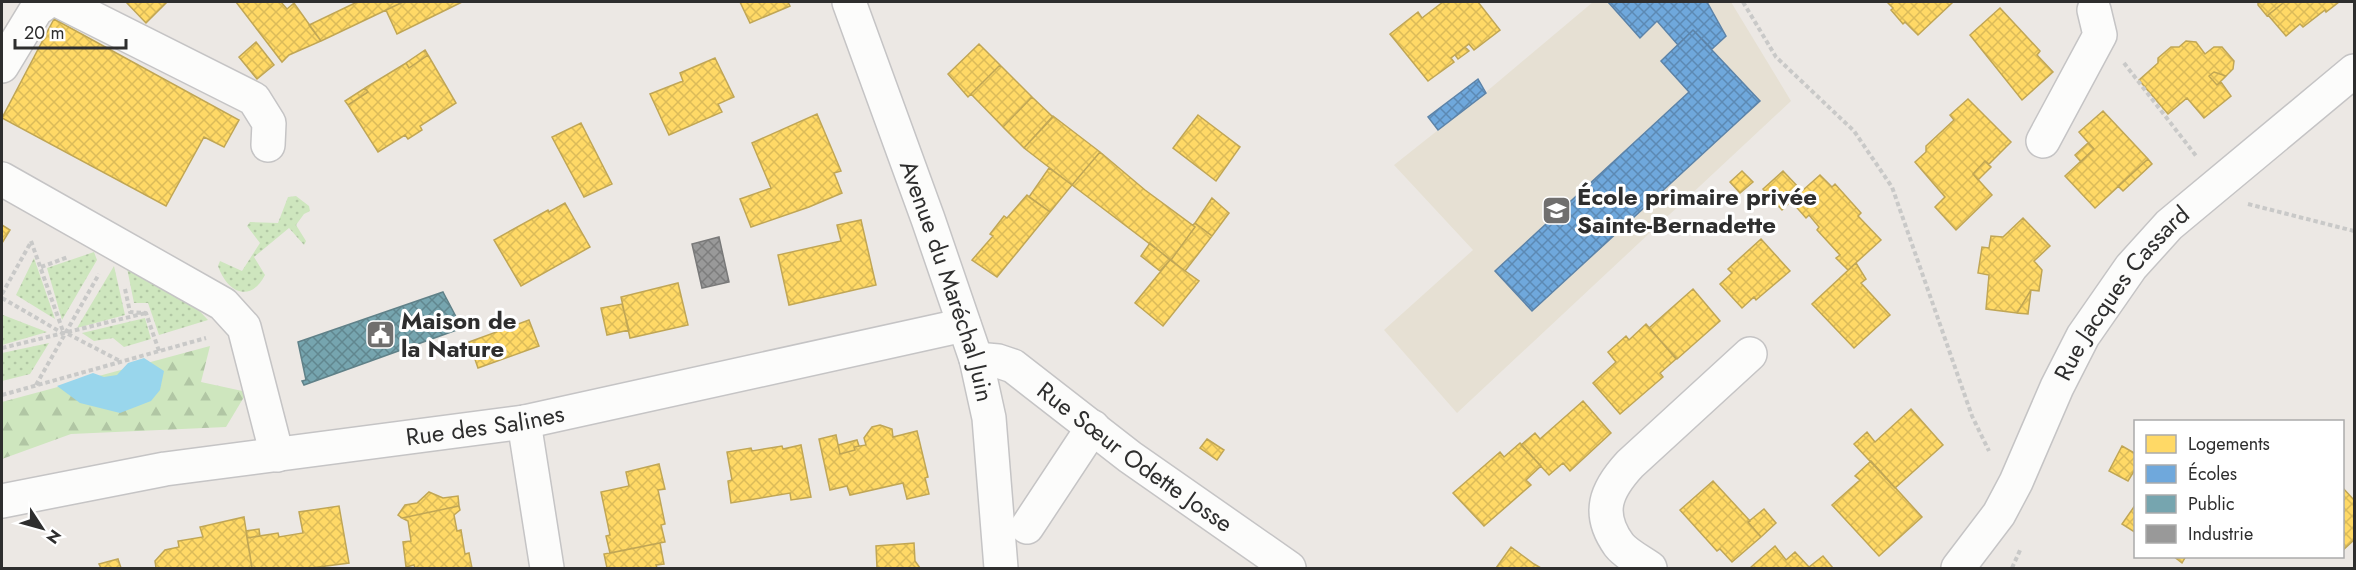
<svg xmlns="http://www.w3.org/2000/svg" width="2356" height="570" font-family="Jost,sans-serif">
<style>
.education{fill:#e6e0d3}
.grass{fill:url(#grass-dots)}
.forest{fill:url(#forest-firs)}
.water{fill:#99d6ec}
.homes{fill:url(#homes-cross-hatch);stroke:#c0a655;stroke-width:1.5}
.schools{fill:url(#schools-cross-hatch);stroke:#5c83a8;stroke-width:1.5}
.public{fill:url(#public-cross-hatch);stroke:#608188;stroke-width:1.5}
.industry{fill:url(#industry-cross-hatch);stroke:#797979;stroke-width:1.5}
.lines{fill:none;stroke-linecap:round;stroke-linejoin:round}
.minor-casing{stroke:#c5c4c5;stroke-width:36}
.path{stroke:#c9c9c8;stroke-width:4;stroke-dasharray:4.5 3;stroke-linecap:butt}
.minor{stroke:#fcfcfb;stroke-width:33}
.labels{text-anchor:middle;stroke-width:6;stroke-linejoin:round;paint-order:stroke}
.poi-label{font-size:24px;font-weight:bold;fill:#2e2e2e;stroke:#fff;text-anchor:start}
.street-label{font-size:24px;fill:#2e2e2e;stroke:#fff}
</style>
<defs>
<pattern id="grass-dots" width="8" height="8" patternUnits="userSpaceOnUse" patternTransform="scale(1.5)"><rect width="8" height="8" fill="#cee6be"/><path d="M2 2h.1M6 6h.1" fill="none" stroke="#b1c6a4" stroke-width="1.8" stroke-linecap="round"/></pattern>
<pattern id="forest-firs" width="22" height="20" patternUnits="userSpaceOnUse" patternTransform="scale(1.5)"><rect width="22" height="20" fill="#cee6be"/><path d="M5 1l3.5 6h-7zM16 11l3.5 6h-7z" fill="#b1c6a4"/></pattern>
<pattern id="homes-cross-hatch" width="8" height="8" patternUnits="userSpaceOnUse" patternTransform="scale(1.5)"><rect width="8" height="8" fill="#ffd966"/><path d="M0 0l8 8M0 8l8-8" fill="none" stroke="#dbbb59"/></pattern>
<pattern id="schools-cross-hatch" width="8" height="8" patternUnits="userSpaceOnUse" patternTransform="scale(1.5)"><rect width="8" height="8" fill="#6fa8dc"/><path d="M0 0l8 8M0 8l8-8" fill="none" stroke="#5c89b3"/></pattern>
<pattern id="public-cross-hatch" width="8" height="8" patternUnits="userSpaceOnUse" patternTransform="scale(1.5)"><rect width="8" height="8" fill="#76a5af"/><path d="M0 0l8 8M0 8l8-8" fill="none" stroke="#61878f"/></pattern>
<pattern id="industry-cross-hatch" width="8" height="8" patternUnits="userSpaceOnUse" patternTransform="scale(1.5)"><rect width="8" height="8" fill="#999"/><path d="M0 0l8 8M0 8l8-8" fill="none" stroke="#7d7d7d"/></pattern>
</defs>
<rect width="100%" height="100%" fill="#ece8e4"/>
<!-- education -->
<path class="education" d="M1593,2H1731L1791,101L1457,413L1384,330L1473,250L1394,165L1486,92Z"/>
<!-- grass -->
<path class="grass" d="M296,196L309,206L310,211L304,214L296,225L306,241L304,245L289,228L254,257L265,275C250,304 227,292 218,266L220,261L242,271L260,243L247,226L250,222L278,223L288,197Z
M94,252L97,260L62,320L47,268Z
M34,258L55,319L16,295Z
M114,266L125,315L77,328Z
M127,268L190,301L208,320L159,335L148,303H134Z
M3,315L47,332L2,345Z
M145,318L151,339L124,347L113,338L94,341L82,333Z
M49,343L30,374L2,381V353Z"/>
<!-- forest -->
<path class="forest" d="M210,346L201,382L247,392L226,427L71,434L2,459V402Z"/>
<!-- water -->
<path class="water" d="M144,358L164,371L160,390L151,401L120,413L80,403L57,386L93,373L104,377L117,375L128,363Z"/>
<!-- homes -->
<path class="homes" d="M126,2H167L146,23Z
M236,2H281L287,9L294,3L321,41L289,55L282,62Z
M357,2H403L321,41L309,25Z
M403,2H462L397,34L386,10Z
M740,2H788L790,6L750,23Z
M1443,2H1478L1500,30L1474,50L1469,44L1465,47L1451,58L1454,62L1428,81L1390,34L1418,12L1422,18Z
M1887,2H1951L1952,3L1918,35L1905,22L1903,24L1891,10L1893,8Z
M2258,2H2282L2283,3L2267,16L2258,5Z
M2282,2H2339L2326,12L2325,10L2303,27L2300,24L2286,36L2268,15L2283,3Z
M2000,8L2040,51L2037,55L2053,72L2022,100L1970,35Z
M54,19L239,120L224,147L204,137L166,206L2,118Z
M2186,41L2196,42L2205,54L2214,47H2222L2234,61L2233,69L2226,76L2214,72L2209,76L2217,85L2221,82L2231,96L2204,118L2187,98L2168,114L2139,80L2158,63V58L2171,47H2179Z
M256,42L274,65L257,79L239,57Z
M979,44L1000,65L968,97L948,74Z
M1465,47L1469,51L1458,59L1455,55Z
M425,50L428,55L409,68L406,63Z
M428,55L456,103L420,126L422,130L408,139L405,135L378,152L348,105L368,92L365,88L406,63L409,68Z
M715,58L734,97L718,104L722,112L669,135L650,94L683,81L680,73Z
M1000,65L1032,97L1003,127L971,94Z
M2214,72L2226,76L2217,85L2209,76Z
M365,88L368,92L348,105L345,101Z
M1032,97L1053,117L1024,148L1003,127Z
M1968,99L2011,142L1989,164L1985,161L1973,174L1992,195L1956,230L1935,207L1945,197L1915,162L1926,152V146L1954,120L1950,115Z
M2103,111L2148,159L2095,208L2065,176L2094,149L2079,132Z
M817,114L841,171L834,173L842,193L809,207L751,227L740,199L771,188L752,143Z
M1198,115L1240,147L1216,181L1173,148Z
M1053,116L1100,152L1072,185L1024,148Z
M581,123L612,184L584,197L552,137Z
M2088,143L2094,149L2081,162L2075,155Z
M1100,152L1145,190L1195,227L1171,260L1072,185Z
M2148,159L2152,164L2123,191L2118,186Z
M1985,161L1991,167L1978,180L1973,174Z
M1049,168L1072,185L1050,212L1029,197Z
M1742,171L1753,182L1740,193L1730,182Z
M1783,171L1802,191L1820,175L1832,187L1835,184L1861,213L1858,216L1881,240L1848,270L1836,258L1840,255L1817,230L1819,227L1809,215L1806,218L1791,201L1782,210L1763,189Z
M1027,195L1050,212L997,277L972,260L993,236L990,234L1004,216L1007,218Z
M1212,198L1229,213L1212,236L1195,223Z
M565,203L590,247L521,286L494,240L548,210L549,212Z
M2023,218L2050,246L2034,261L2042,270L2039,291L2031,290L2017,313L1986,309L1989,275L1978,273L1982,247L1989,248L1991,236L2003,237Z
M861,220L876,285L789,305L778,255L841,241L837,225Z
M1195,223L1212,236L1185,271L1171,260L1195,227L1193,225Z
M2,225L10,230L2,243Z
M1761,239L1790,271L1756,300L1754,297L1742,308L1720,284L1732,273L1728,269Z
M1150,243L1170,260L1160,271L1141,256Z
M1170,260L1199,281L1163,326L1135,303Z
M1856,263L1866,279L1861,283L1890,315L1854,348L1812,304Z
M678,283L688,325L630,338L621,297Z
M1693,289L1720,321L1677,359L1649,328Z
M2031,290L2028,314L2017,313Z
M622,304L629,330L607,335L601,308Z
M529,320L539,346L478,368L469,342Z
M1646,324L1676,359L1660,373L1663,377L1620,414L1593,383L1616,362L1608,352L1626,336L1629,340Z
M1583,401L1611,433L1570,471L1563,463L1549,475L1521,445L1535,433L1540,439Z
M1911,409L1943,445L1895,488L1854,444L1867,432L1875,442Z
M880,425L892,429L893,437L917,431L928,477L925,478L929,494L907,499L903,483L850,495L847,486L830,490L819,439L836,435L840,454L855,450L854,447L866,445L864,438L872,427Z
M1207,439L1224,450L1217,460L1200,448Z
M857,440L859,446L854,447L855,450L840,454L838,445Z
M1520,443L1541,466L1526,480L1531,485L1484,526L1453,493L1500,452L1504,457Z
M801,445L811,497L791,500L790,493L731,503L728,481L732,480L727,452L751,448L752,451L782,446L783,449Z
M2122,446L2136,454V468L2128,481L2109,471Z
M1871,461L1922,517L1879,556L1832,505L1860,480L1855,476Z
M659,464L665,489L658,490L665,524L661,525L665,542L610,553L606,536L610,535L601,492L629,486L626,472Z
M1713,481L1750,521L1748,522L1761,537L1732,562L1720,549L1717,551L1680,510Z
M2342,487L2354,500V540L2342,551Z
M429,492L443,498L458,496L459,506L402,518L398,515L405,505L417,503Z
M2136,504V533L2122,524Z
M339,506L349,563L311,568H252L247,538L278,533L279,537L303,533L299,512Z
M459,506L460,510L454,515L457,531L461,530L465,554L469,553L472,568H415L414,565L406,567L403,542L411,541L408,521L402,518Z
M1764,509L1776,523L1761,537L1748,522Z
M244,517L252,568H156L155,561L165,550L179,547L178,541L203,537L200,527Z
M259,529L260,536L247,538L246,531Z
M660,543L664,564L656,565L657,568H607L604,554Z
M914,543L915,561L920,568H877L876,546Z
M1775,546L1786,560L1795,552L1809,567L1823,556L1833,568H1750Z
M1511,547L1534,564L1541,568H1496Z
M2173,556H2186L2182,563Z
M118,559L121,568H101L99,564Z"/>
<!-- schools -->
<path class="schools" d="M1608,2H1707L1726,36L1712,49L1693,30L1678,45L1657,21L1640,38Z
M1693,30L1760,101L1532,311L1495,271L1689,92L1661,61Z
M1478,79L1486,93L1438,130L1428,117Z"/>
<!-- public -->
<path class="public" d="M443,292L462,328L304,385L302,381L306,380L298,342Z"/>
<!-- industry -->
<path class="industry" d="M719,237L729,282L702,288L692,244Z"/>
<g class="lines">
<defs>
<g id="minor">
<path d="M61,2L254,99L269,123L268,145"/>
<path id="s1" d="M849,2L928,219L976,359L989,418L1001,568"/>
<path d="M2,66L36,10L47,2"/>
<path d="M2043,141L2100,35L2094,10"/>
<path d="M2,179L223,304L244,327L277,455"/>
<path id="s2" d="M976,359L998,361L1013,366L1130,457L1289,568"/>
<path d="M524,422L547,568"/>
<path id="s3" d="M2,501L165,469L524,422L964,325"/>
<path d="M1027,527L1093,427"/>
<path d="M1650,568C1640,561 1626,554 1619,545C1596,513 1606,490 1630,464L1750,354"/>
<path id="s4" d="M1958,568L1999,514L2016,482L2057,387L2083,336L2131,267L2169,225L2354,71"/>
</g>
</defs>
<!-- minor casing -->
<use href="#minor" class="minor-casing"/>
<!-- path -->
<path class="path" d="M1743,2L1776,57L1854,131L1892,187L1972,416L1989,451
M2124,63L2197,157
M2248,204L2354,231
M31,241L64,334
M41,267L68,257
M125,289L130,312L146,313L159,351
M2,294L31,242
M2,298L64,334
M68,334L120,361
M2,348L146,313
M36,385L99,274
M2,395L206,338
M2012,568L2021,548"/>
<!-- minor -->
<use href="#minor" class="minor"/>
</g>
<!-- icons -->
<defs>
<symbol id="school-square" viewBox="-11 -11 22 22"><rect x="-9" y="-9" width="18" height="18" rx="4" fill="#706f6e" stroke="#fff"/><path d="M0-5L7-2L0 1L-7-2ZM-4 1L0 2.5L4 1V4Q0 6-4 4Z" fill="#fff"/></symbol>
<symbol id="civic-square" viewBox="-11 -11 22 22"><rect x="-9" y="-9" width="18" height="18" rx="4" fill="#706f6e" stroke="#fff"/><path d="M-.6-6.5H3V-4.5H.6V-3L4-1V1h2V6H-6V1h2V-1L-.6-3ZM-1.2 2.5V6h2.4V2.5Z" fill="#fff"/></symbol>
</defs>
<g fill-rule="evenodd">
<use href="#school-square" x="1540" y="194" width="33" height="33"/>
<use href="#civic-square" x="364" y="318" width="33" height="33"/>
</g>
<g class="labels">
<!-- poi labels -->
<g class="poi-label">
<text x="1577" y="205">École primaire privée<tspan x="1577" dy="28">Sainte-Bernadette</tspan></text>
<text x="401" y="329">Maison de<tspan x="401" dy="28">la Nature</tspan></text>
</g>
<!-- street labels -->
<g class="street-label">
<text dy="8" stroke="none"><textPath href="#s1" startOffset="296">Avenue du Maréchal Juin</textPath></text>
<text dy="8" stroke="none"><textPath href="#s4" startOffset="322">Rue Jacques Cassard</textPath></text>
<text dy="8" stroke="none"><textPath href="#s3" startOffset="489">Rue des Salines</textPath></text>
<text dy="8" stroke="none"><textPath href="#s2" startOffset="190">Rue Sœur Odette Josse</textPath></text>
</g>
</g>
<!-- border -->
<rect width="2356" height="570" fill="none" stroke="#2e2e2e" stroke-width="6"/>
<!-- legend -->
<rect x="2134" y="420" width="210" height="138" fill="#ffffff" stroke="#ababab" stroke-width="1.5"/>
<rect x="2146" y="435" width="30" height="18" fill="#ffd966" stroke="#ababab" stroke-width="1.5"/>
<text x="2188" y="450" font-size="18" fill="#2e2e2e">Logements</text>
<rect x="2146" y="465" width="30" height="18" fill="#6fa8dc" stroke="#ababab" stroke-width="1.5"/>
<text x="2188" y="480" font-size="18" fill="#2e2e2e">Écoles</text>
<rect x="2146" y="495" width="30" height="18" fill="#76a5af" stroke="#ababab" stroke-width="1.5"/>
<text x="2188" y="510" font-size="18" fill="#2e2e2e">Public</text>
<rect x="2146" y="525" width="30" height="18" fill="#999999" stroke="#ababab" stroke-width="1.5"/>
<text x="2188" y="540" font-size="18" fill="#2e2e2e">Industrie</text>
<!-- north arrow -->
<g transform="translate(42 528) rotate(126)" stroke="#ffffff" stroke-width="4.5" paint-order="stroke">
<path d="M0-4.5L10 22L0 15L-10 22Z" fill="#2e2e2e"/>
<text y="-9" font-size="16" font-weight="bold" text-anchor="middle" fill="#2e2e2e">N</text>
</g>
<!-- scale -->
<path d="M15 39v9h111v-9" fill="none" stroke="#2e2e2e" stroke-width="3"/>
<text x="24" y="39" font-size="18" fill="#2e2e2e" stroke="#ffffff" stroke-width="4.5" paint-order="stroke">20 m</text>
</svg>
